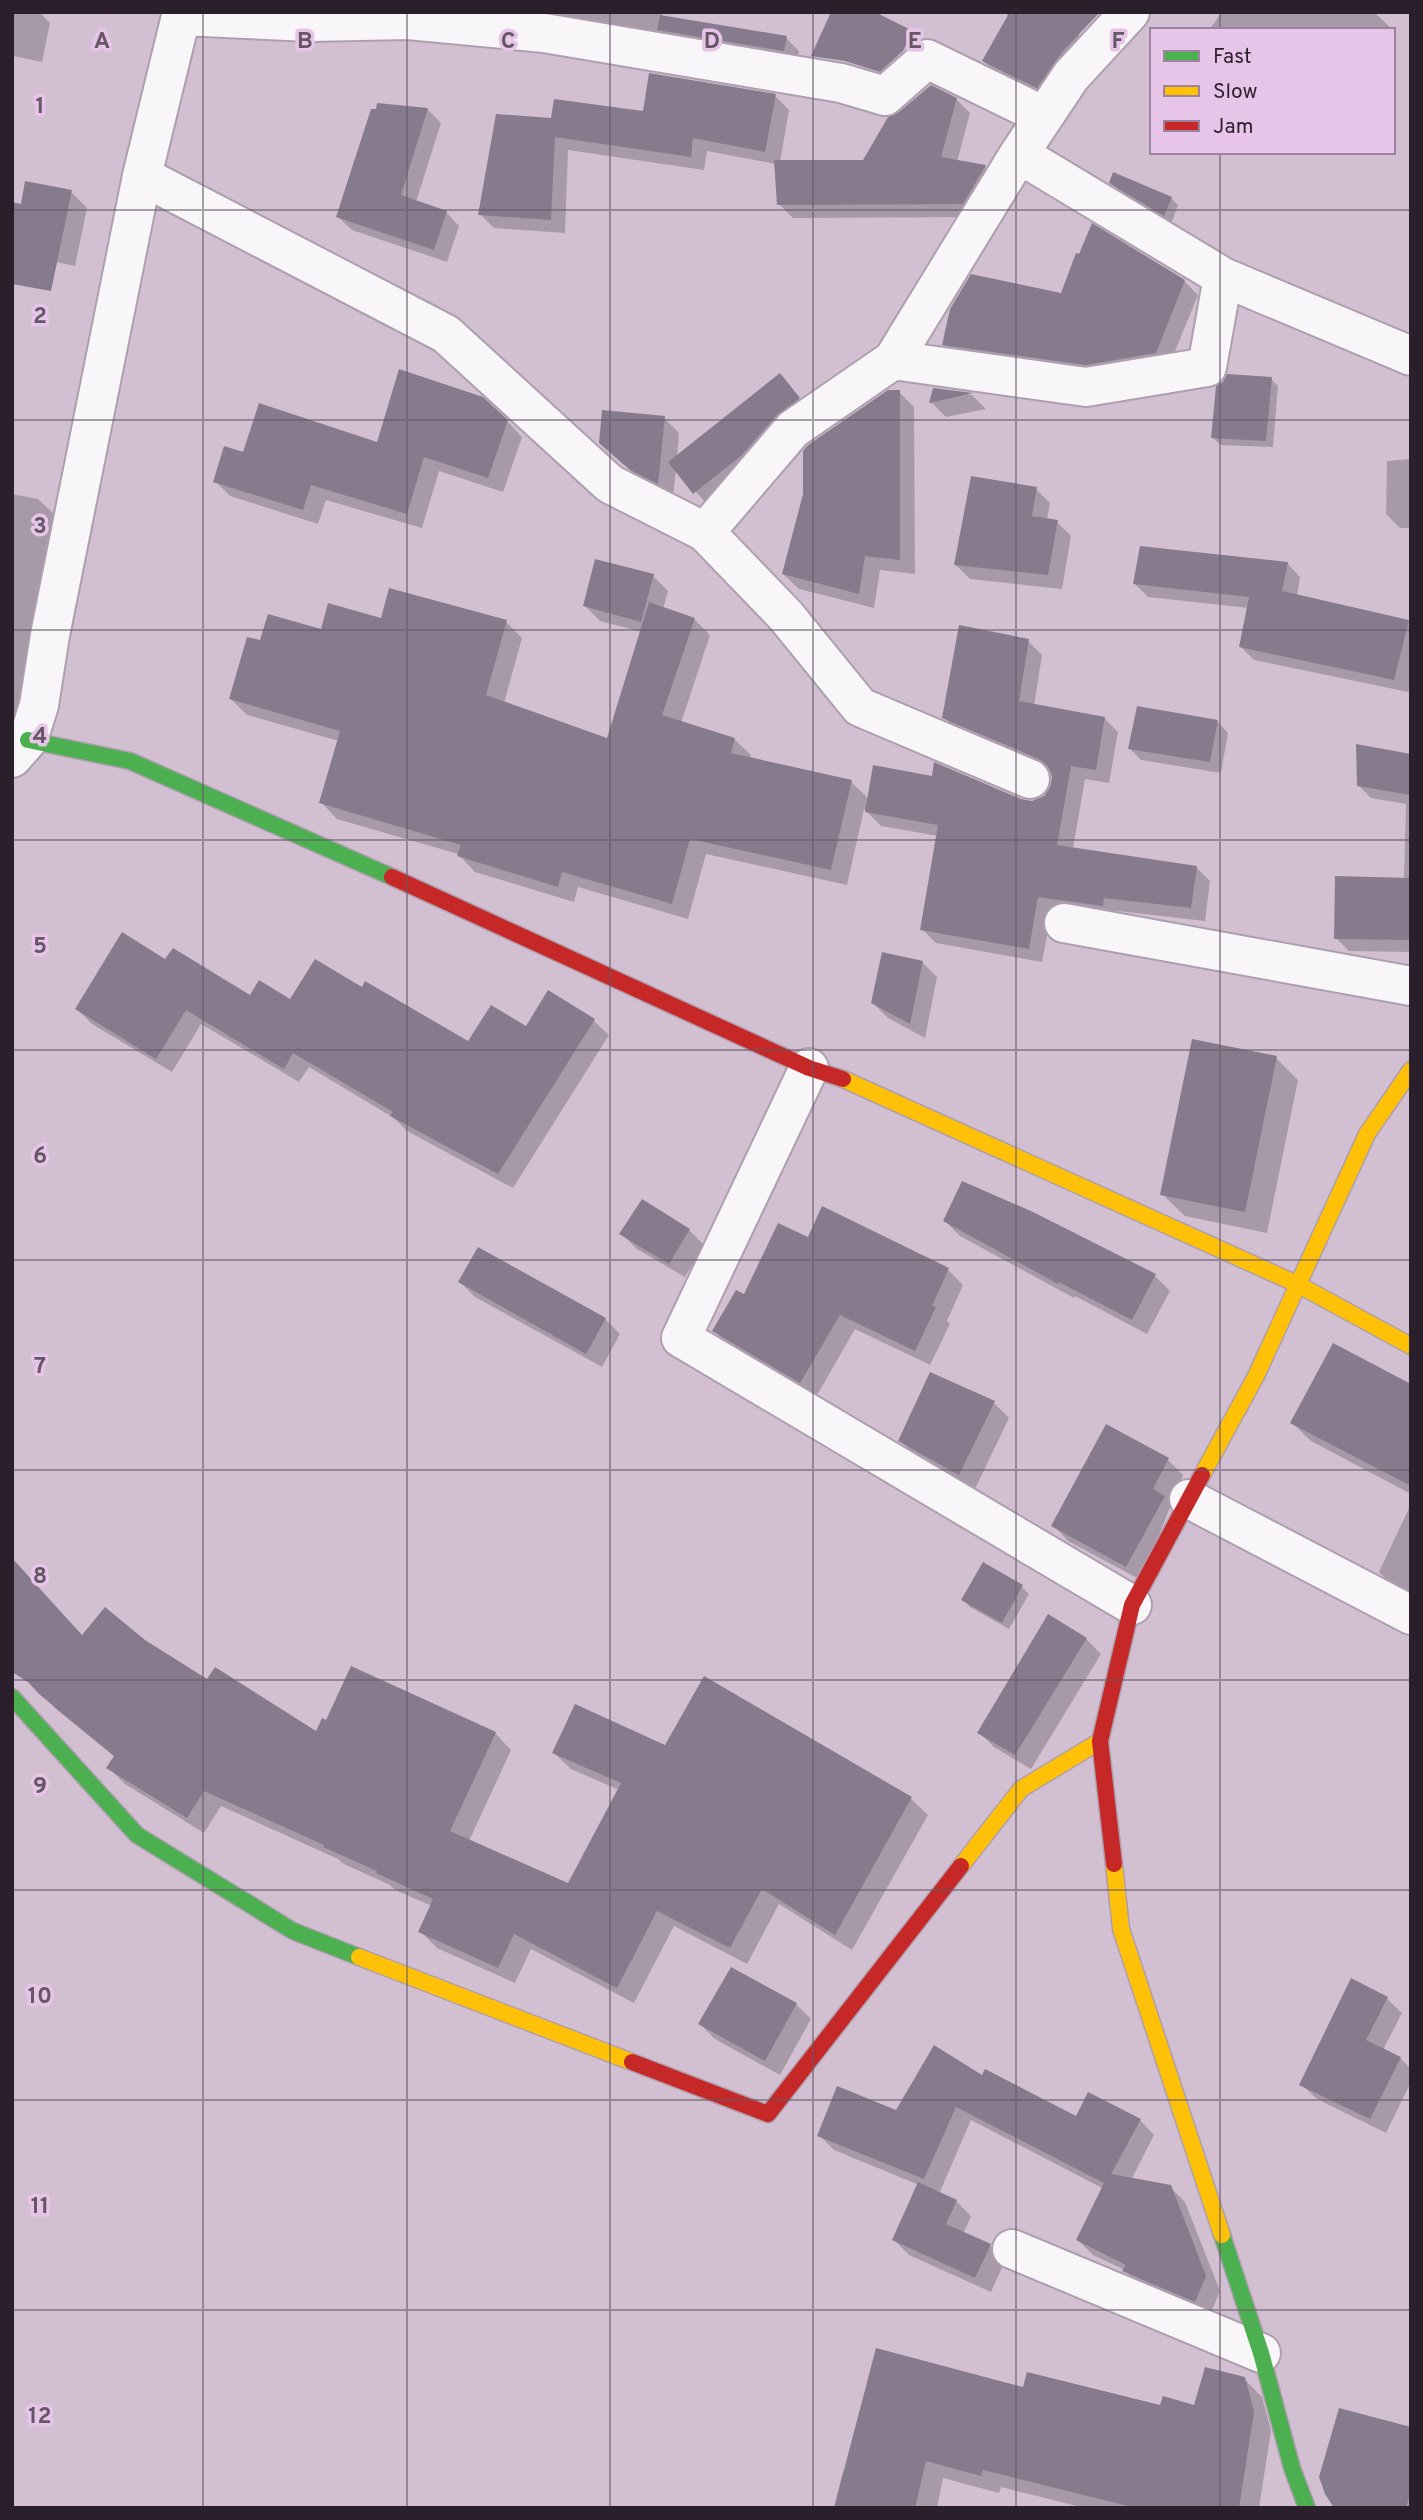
<svg xmlns="http://www.w3.org/2000/svg" width="1423" height="2520" font-family="Overpass,sans-serif">
<style>
.shadow{fill:#0003}
.building{fill:#887a8d}
.lines{fill:none;stroke-linecap:round;stroke-linejoin:round}
.street-casing{stroke:#ae9fae;stroke-width:42}
.fast-casing{stroke:#ae9fae;stroke-width:19}
.slow-casing{stroke:#ae9fae;stroke-width:19}
.jam-casing{stroke:#ae9fae;stroke-width:19}
.street{stroke:#f8f6f8;stroke-width:38}
.fast{stroke:#4caf50;stroke-width:16}
.slow{stroke:#ffc107;stroke-width:16}
.jam{stroke:#c62828;stroke-width:16}
.grid{fill:none;stroke:#655766;stroke-width:2;stroke-opacity:0.55}
.grid-label{font-size:23px;text-anchor:middle;font-weight:bold;fill:#655766;stroke:#e7c5e8;stroke-width:7;stroke-linejoin:round;paint-order:stroke}
</style>
<rect width="100%" height="100%" fill="#d2c0d2"/>
<!-- shadow -->
<path class="shadow" d="M12,12H39L50,23L42,62L13,56L12,62Z
M540,12H663L662,17L786,38L799,51L797,63L672,42L660,30L659,35L545,17Z
M1222,12H1374L1393,30H1209Z
M1074,30L1089,45L1052,102L999,76L984,61Z
M775,96L789,110L780,162H864L956,99L970,113L957,162L985,166L999,180L977,217L793,218L779,204L776,164L707,151L704,170L568,150L565,233L494,228L480,214L553,120L644,113Z
M427,109L441,123L416,202L446,212L459,226L447,262L352,230L338,217Z
M1111,182L1171,198L1178,205L1172,222L1118,190Z
M71,192L87,208L75,266L12,253L22,206Z
M1184,281L1198,295L1169,366L1100,378L957,358L944,344L1062,295Z
M780,376L813,414L710,508L676,469L673,497L647,484L617,458L664,418L679,433L677,458Z
M1271,379L1278,386L1273,447L1221,445L1213,438Z
M934,390L972,395L986,409L946,417L931,402Z
M899,392L914,407L915,574L880,570L874,608L799,589L783,574Z
M507,421L522,437L503,492L439,471L422,528L326,500L318,524L230,496L215,481L244,454L378,444Z
M1411,459V528H1400L1386,514L1387,461Z
M1036,489L1050,503L1047,520L1057,522L1071,536L1062,589L970,579L956,565Z
M12,494L38,499L57,517L33,651L12,740Z
M1287,563L1300,577L1297,596L1408,621L1411,624V679L1408,692L1254,660L1241,647L1249,608L1148,597L1135,584Z
M653,576L668,591L663,609L694,619L710,635L681,723L734,739L751,755L750,759L851,782L869,799L1032,803L1045,797L1052,788L1053,777L1051,771L958,732L944,717L1028,641L1042,655L1034,706L1104,718L1118,732L1109,783L1085,779L1073,849L1196,867L1210,881L1205,921L1118,911L1117,919L1052,910L1042,962L936,943L922,929L938,836L881,826L864,809L847,885L706,854L688,919L578,887L574,902L475,872L458,854L337,819L321,802L339,741L247,715L231,699L261,643L382,620L506,622L522,638L504,703L608,740L642,632L600,621L585,606Z
M1217,721L1228,733L1221,773L1141,760L1130,749Z
M1411,756V952L1349,951L1336,938L1404,880L1406,804L1371,798L1358,785Z
M166,961L251,997L291,1001L362,989L469,1043L593,1020L609,1035L513,1188L407,1131L394,1118L309,1067L299,1082L201,1024L172,1072L92,1024L77,1009Z
M922,962L937,977L925,1038L888,1018L873,1003Z
M1276,1058L1298,1080L1267,1233L1185,1216L1162,1194Z
M945,1221L1155,1276L1170,1291L1147,1334L1075,1296L1074,1298L960,1236Z
M689,1230L704,1245L685,1277L637,1249L622,1234Z
M809,1239L948,1270L963,1285L947,1321L950,1324L930,1365L855,1329L816,1397L729,1346L714,1331L745,1297Z
M460,1282L605,1319L620,1334L602,1367L475,1297Z
M1411,1386V1494L1311,1441L1292,1423Z
M994,1403L1009,1418L975,1489L915,1456L900,1440Z
M1107,1427L1168,1460L1183,1475L1141,1580L1068,1541L1053,1525Z
M1411,1504V1597L1397,1590L1379,1572Z
M1022,1587L1029,1594L1009,1629L970,1607L963,1600Z
M83,1637L144,1642L208,1681L317,1734L495,1733L511,1750L469,1841L569,1886L619,1790L571,1769L554,1753L666,1747L911,1799L928,1815L852,1950L779,1904L747,1964L674,1926L634,2003L531,1949L515,1983L437,1948L420,1931L432,1906L395,1890L390,1885L342,1863L338,1859L221,1806L204,1833L125,1784L109,1768L115,1757L57,1710L40,1693Z
M1086,1639L1101,1654L1031,1769L994,1747L979,1732Z
M1386,1998L1402,2013L1383,2050L1400,2058L1411,2069V2082L1386,2133L1317,2099L1301,2084Z
M796,2004L811,2019L780,2075L715,2039L700,2024Z
M982,2077L1077,2118L1140,2120L1154,2135L1131,2180L1170,2187L1185,2202L1220,2291L1210,2315L1139,2286L1125,2270L1093,2255L1078,2240L1104,2189L971,2120L939,2194L956,2201L971,2216L963,2234L990,2246L1005,2261L991,2292L909,2255L894,2240L919,2185L834,2150L819,2135L897,2112Z
M1244,2379L1262,2397L1271,2431L1259,2508H1085L1001,2487L999,2493L943,2478L937,2508H834L843,2471L1024,2389L1162,2408L1196,2407Z
M1411,2428V2508H1336Z"/>
<!-- building -->
<path class="building" d="M831,12H875L913,31L903,51L880,72L845,61L811,56Z
M1004,12H1100L1063,51L1037,88L982,61L1008,15Z
M660,15L787,36L784,51L657,30Z
M649,73L776,94L765,152L693,138L691,157L555,137L551,220L478,215L496,114L551,118L554,99L643,111Z
M931,85L957,98L941,157L986,165L963,204L777,205L774,160H863L888,117L899,112Z
M377,103L428,108L401,195L447,211L434,250L336,217L371,109H376Z
M1113,172L1172,197L1164,216L1109,183Z
M25,181L72,190L51,291L12,284V202L21,204Z
M1092,223L1185,280L1156,353L1086,365L942,345L950,309L971,274L1061,293L1076,253L1079,254Z
M399,369L483,397L508,420L488,478L424,457L407,514L311,485L303,510L213,482L224,446L243,452L259,403L377,442Z
M780,373L800,398L777,415L742,455L693,494L668,462Z
M1227,374L1272,377L1266,441L1211,438L1216,386L1223,382Z
M933,388L973,393L929,403Z
M888,390H900V560L865,556L859,594L782,574L803,494V451L808,445Z
M602,410L665,416L658,484L630,470L599,443Z
M971,476L1037,487L1032,516L1058,520L1048,575L954,565Z
M1140,546L1288,562L1282,591L1409,620L1394,680L1239,647L1249,597L1133,584Z
M595,559L654,574L641,622L583,606Z
M389,588L507,620L486,695L607,738L649,602L695,618L662,715L735,738L731,753L852,780L831,870L690,839L672,904L562,872L558,887L457,856L461,845L319,803L340,731L229,699L247,637L260,640L268,614L321,629L328,603L381,618Z
M959,625L1029,639L1019,701L1105,717L1096,770L1071,766L1057,845L1197,866L1191,908L1104,898L1103,906L1038,897L1029,949L920,930L938,825L865,812L873,765L932,776L934,762L1021,799L1032,801L1044,796L1050,787L1052,777L1048,766L1039,759L942,718Z
M1137,706L1218,720L1210,762L1128,749Z
M1356,744L1411,754V795L1357,786Z
M1335,876L1411,878V940L1334,939Z
M122,932L165,959L173,948L250,995L259,980L290,999L315,959L362,987L365,981L468,1041L491,1005L526,1026L548,990L595,1019L498,1174L390,1116L393,1112L293,1053L284,1069L186,1010L156,1059L75,1009Z
M882,952L923,961L910,1024L871,1003Z
M1192,1039L1277,1056L1245,1212L1160,1195Z
M962,1181L1033,1212L1156,1274L1132,1320L1059,1282L1058,1284L943,1221Z
M642,1199L690,1229L669,1264L619,1234Z
M822,1206L949,1268L932,1306L936,1307L915,1351L840,1315L800,1383L712,1331L736,1290L744,1294L778,1223L808,1237Z
M478,1247L606,1318L586,1354L458,1282Z
M1333,1343L1411,1384V1486L1290,1423Z
M930,1372L995,1401L959,1475L898,1441Z
M1106,1424L1169,1458L1153,1489L1165,1496L1126,1567L1051,1526Z
M12,1558L82,1635L105,1607L145,1640L207,1679L215,1667L316,1731L322,1718L326,1720L351,1666L496,1732L450,1831L568,1883L621,1783L552,1753L575,1704L665,1745L704,1676L912,1797L835,1935L762,1889L730,1948L657,1911L617,1988L514,1934L498,1968L418,1932L433,1899L376,1873L377,1871L323,1847L324,1845L204,1791L187,1818L106,1768L114,1756L39,1694L28,1682L12,1672Z
M983,1562L1023,1585L1002,1623L961,1600Z
M1048,1614L1087,1638L1015,1755L977,1733Z
M731,1967L797,2003L765,2061L698,2024Z
M1351,1978L1388,1997L1366,2040L1401,2057L1370,2119L1299,2085Z
M934,2045L982,2075L985,2069L1076,2116L1088,2092L1141,2119L1111,2174L1171,2185L1206,2276L1195,2302L1122,2271L1126,2265L1076,2240L1104,2183L956,2107L924,2179L817,2136L837,2086L896,2110Z
M918,2182L957,2200L946,2224L991,2244L975,2278L892,2240Z
M876,2348L1023,2387L1027,2372L1160,2405L1163,2396L1194,2405L1205,2367L1245,2377L1254,2412L1239,2508H1136L983,2470L981,2476L926,2461L915,2508H834Z
M1339,2408L1411,2427V2491L1406,2508H1334L1325,2494L1319,2477Z"/>
<g class="lines">
<defs>
<path id="street" d="M182,16L310,22L408,20L544,33L841,83L885,96L927,59L1044,116
M1019,154L1223,277
M142,176L446,334L610,484L705,532L786,616L860,707L1030,779
M893,360L1019,154L1071,76L1130,12
M705,532L793,429L893,360L1086,387L1207,367L1223,277L1411,356
M12,758L28,740L39,705L50,635L142,176L182,12
M1064,923L1411,986
M809,1068L681,1338L1132,1605
M1189,1499L1411,1615
M1012,2249L1261,2353"/>
<path id="fast" d="M28,740L130,761L392,877
M12,1697L137,1835L293,1931L359,1957
M1222,2235L1261,2353L1292,2468L1307,2508"/>
<path id="slow" d="M843,1079L1297,1284L1411,1346
M1202,1475L1256,1376L1367,1134L1411,1070
M1114,1864L1121,1929L1222,2235
M961,1866L1021,1789L1100,1741
M359,1957L632,2062"/>
<path id="jam" d="M392,877L809,1068L843,1079
M1114,1864L1100,1741L1132,1605L1202,1475
M632,2062L768,2114L961,1866"/>
</defs>
<!-- street casing -->
<use href="#street" class="street-casing"/>
<!-- fast casing -->
<use href="#fast" class="fast-casing"/>
<!-- slow casing -->
<use href="#slow" class="slow-casing"/>
<!-- jam casing -->
<use href="#jam" class="jam-casing"/>
<!-- street -->
<use href="#street" class="street"/>
<!-- fast -->
<use href="#fast" class="fast"/>
<!-- slow -->
<use href="#slow" class="slow"/>
<!-- jam -->
<use href="#jam" class="jam"/>
</g>
<!-- grid -->
<path class="grid" d="M203,12V2508M407,12V2508M610,12V2508M813,12V2508M1016,12V2508M1220,12V30M1220,152V2508M12,210H1411M12,420H1411M12,630H1411M12,840H1411M12,1050H1411M12,1260H1411M12,1470H1411M12,1680H1411M12,1890H1411M12,2100H1411M12,2310H1411"/>
<g class="grid-label">
<text x="102" y="48">A</text>
<text x="305" y="48">B</text>
<text x="508" y="48">C</text>
<text x="712" y="48">D</text>
<text x="915" y="48">E</text>
<text x="1118" y="48">F</text>
<text x="40" y="113">1</text>
<text x="40" y="323">2</text>
<text x="40" y="533">3</text>
<text x="40" y="743">4</text>
<text x="40" y="953">5</text>
<text x="40" y="1163">6</text>
<text x="40" y="1373">7</text>
<text x="40" y="1583">8</text>
<text x="40" y="1793">9</text>
<text x="40" y="2003">10</text>
<text x="40" y="2213">11</text>
<text x="40" y="2423">12</text>
</g>
<!-- border -->
<rect width="1423" height="2520" fill="none" stroke="#2b1f2c" stroke-width="28"/>
<!-- legend -->
<rect x="1150" y="28" width="245" height="126" fill="#e7c5e8" stroke="#9c839d" stroke-width="2"/>
<rect x="1164" y="51" width="35" height="10" fill="#4caf50" stroke="#9c839d" stroke-width="2"/>
<text x="1213" y="63" font-size="21" fill="#2b1f2c">Fast</text>
<rect x="1164" y="86" width="35" height="10" fill="#ffc107" stroke="#9c839d" stroke-width="2"/>
<text x="1213" y="98" font-size="21" fill="#2b1f2c">Slow</text>
<rect x="1164" y="121" width="35" height="10" fill="#c62828" stroke="#9c839d" stroke-width="2"/>
<text x="1213" y="133" font-size="21" fill="#2b1f2c">Jam</text>
</svg>
